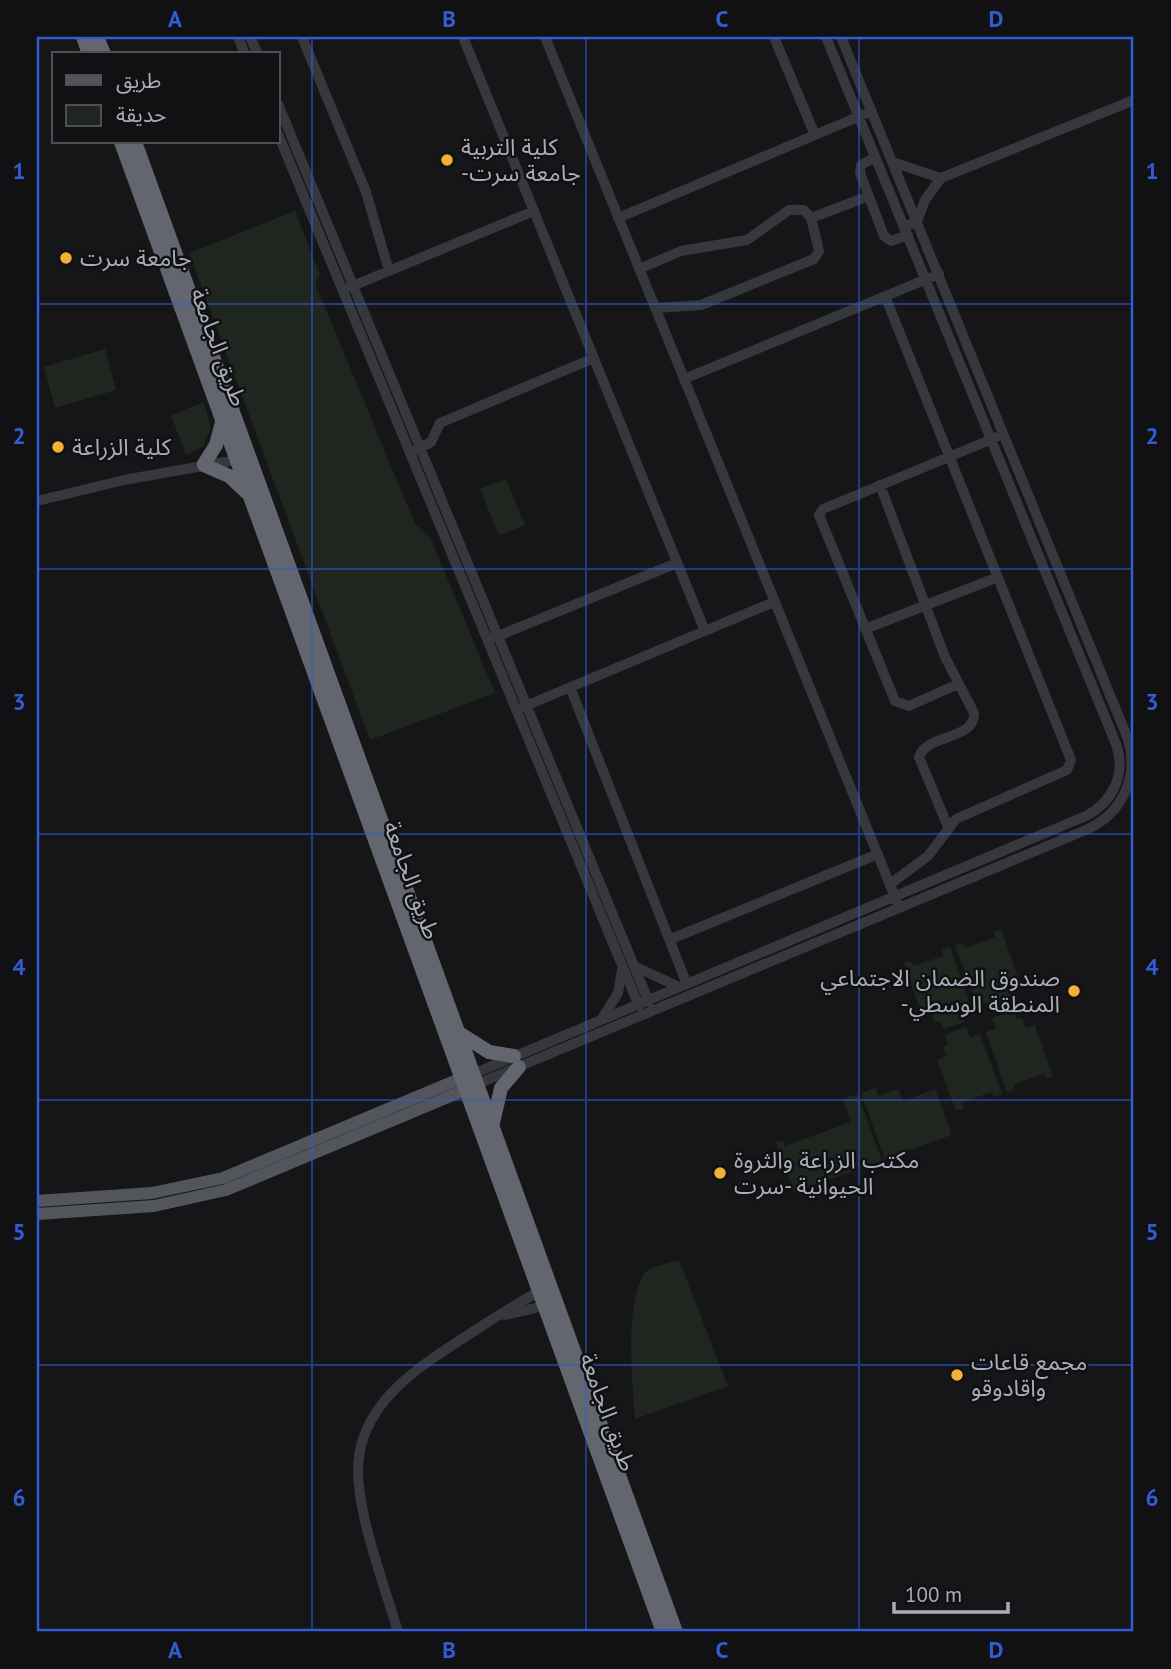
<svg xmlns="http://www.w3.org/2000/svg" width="1171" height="1669" font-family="'PT Sans','Noto Sans Arabic',sans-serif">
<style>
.green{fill:#1e261f}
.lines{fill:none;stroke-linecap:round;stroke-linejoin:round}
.minor{stroke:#37383d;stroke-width:10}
.major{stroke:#53555c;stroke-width:12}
.highway{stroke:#63666e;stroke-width:14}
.grid{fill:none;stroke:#325cd3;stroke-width:2;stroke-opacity:0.55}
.poi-dot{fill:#f2b134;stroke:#111113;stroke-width:2.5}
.labels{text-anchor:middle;stroke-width:5;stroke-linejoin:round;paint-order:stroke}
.poi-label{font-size:23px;fill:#a8adb8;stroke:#111113;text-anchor:start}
.street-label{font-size:23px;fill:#a8adb8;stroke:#111113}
.neatline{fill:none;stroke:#325cd3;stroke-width:2.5}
.grid-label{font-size:23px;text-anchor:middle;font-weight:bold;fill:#325cd3}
</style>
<rect width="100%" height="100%" fill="#161618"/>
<!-- green -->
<path class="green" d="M295,211L320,275L315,283L415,524L430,537L495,693L370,740L189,253Z
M105,349L116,390L55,408L44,367Z
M204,402L211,429L203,447L186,455L171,415Z
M506,479L525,525L499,536L480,489Z
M1001,929L1019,980L1010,984L1014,994L1009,996L1012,1005L990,1013L986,1002L977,1005L955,945L963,943L965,948L995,937L994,931Z
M950,947L971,1008L961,1011L965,1022L943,1029L940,1021L935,1022L931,1012L922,1015L904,963L911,961L913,966L943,956L942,950Z
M1014,1011L1017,1019L1022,1018L1026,1028L1035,1025L1053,1077L1046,1079L1044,1074L1014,1084L1015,1090L1007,1093L986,1032L996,1029L992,1018Z
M966,1027L970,1038L980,1034L1002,1094L994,1097L991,1092L961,1103L963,1109L956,1111L937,1060L946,1056L943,1046L948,1044L944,1035Z
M875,1088L879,1096L898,1089L903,1101L935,1089L951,1131L949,1136L885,1159L861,1093Z
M858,1094L882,1161L794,1192L776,1142L783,1140L785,1146L851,1122L843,1099Z
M679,1260L728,1386L635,1419C632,1383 625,1303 644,1274C648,1267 670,1263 679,1260Z"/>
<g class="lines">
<!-- minor -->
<path class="minor" d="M238,37L245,54
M250,37L258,54
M302,37L366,192L389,271
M463,37L705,631
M545,37L897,902
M774,37L815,135
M278,104L649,1002
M278,134L639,1006
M875,157L861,165L860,173L884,236L891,241L908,235
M892,162L941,178
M618,218L872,111
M904,227L917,221L925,200L941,178L1134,100
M639,269L681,251L747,240L789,210H804L811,218L869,196
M350,287L534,211
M885,296L1071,760L1067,770L956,819L928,856L890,884
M655,308L701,305L814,259L819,251L811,218
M684,379L939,274
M416,450L431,442L440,423L594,358
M880,485L945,657L974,713C975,741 927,733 919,757L948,827
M37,501L124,480L242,459
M865,629L998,577
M493,638L677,563
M958,684L909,706L895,701L819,515L823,509L997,437
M570,687L686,982
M523,707L774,602
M671,939L878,854
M634,966L677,986
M603,1017L618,993L622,970
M473,1074L1088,815C1114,800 1126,773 1116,744L826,37
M477,1084L1088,829C1123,812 1139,777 1128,739L841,37
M505,1315L548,1305
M398,1632C385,1586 352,1503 359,1456C368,1395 427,1362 474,1331C496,1317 519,1302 542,1290"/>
<!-- major -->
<path class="major" d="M37,1201L152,1193L223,1178L469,1075
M37,1214L154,1206L226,1190L472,1087"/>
<!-- highway -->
<path class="highway" d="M83,37L89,54
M97,37L104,54
M121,142L663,1632
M135,142L676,1632
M204,464L216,445L222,422
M204,465L229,476L246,492
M459,1033L489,1052L514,1056
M493,1123L501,1088L519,1067"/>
</g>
<!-- grid -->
<path class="grid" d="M312,37V1632M586,37V1632M859,37V1632M37,304H1134M37,569H1134M37,834H1134M37,1100H1134M37,1365H1134"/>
<!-- markers -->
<g class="poi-dot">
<circle cx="447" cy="160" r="7"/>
<circle cx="66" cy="258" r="7"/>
<circle cx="58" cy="447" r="7"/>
<circle cx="1074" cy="991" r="7"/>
<circle cx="720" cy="1173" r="7"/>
<circle cx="957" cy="1375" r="7"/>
</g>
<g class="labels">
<!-- poi labels -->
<g class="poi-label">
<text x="461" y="155">كلية التربية<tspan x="461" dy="26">-جامعة سرت</tspan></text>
<text x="80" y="266">جامعة سرت</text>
<text x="72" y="455">كلية الزراعة</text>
<text x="1060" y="986" text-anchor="end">صندوق الضمان الاجتماعي<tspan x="1060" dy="26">-المنطقة الوسطي</tspan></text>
<text x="734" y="1168">مكتب الزراعة والثروة<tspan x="734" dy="26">الحيوانية -سرت</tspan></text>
<text x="971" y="1370">مجمع قاعات<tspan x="971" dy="26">واقادوقو</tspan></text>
</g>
<!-- street labels -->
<g class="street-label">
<text transform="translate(219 347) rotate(70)" y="8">طريق الجامعة</text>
<text transform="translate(412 880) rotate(70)" y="8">طريق الجامعة</text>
<text transform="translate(608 1412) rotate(70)" y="8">طريق الجامعة</text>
</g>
</g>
<!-- border -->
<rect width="1171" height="1669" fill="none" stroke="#111113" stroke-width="77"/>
<!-- legend -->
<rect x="52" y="52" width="228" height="91" fill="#111113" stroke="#4d4f55" stroke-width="2"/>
<rect x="66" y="75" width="35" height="10" fill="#53555c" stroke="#4d4f55" stroke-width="2"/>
<text x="116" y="88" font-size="21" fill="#a8adb8">طريق</text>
<rect x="66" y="105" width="35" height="21" fill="#1e261f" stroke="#4d4f55" stroke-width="2"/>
<text x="116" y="122" font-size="21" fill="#a8adb8">حديقة</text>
<!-- scale -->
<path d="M894 1602v10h114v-10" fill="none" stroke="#a8adb8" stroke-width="3.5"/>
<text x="905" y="1602" font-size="21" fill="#a8adb8" stroke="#111113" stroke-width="5" paint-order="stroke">100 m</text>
<rect x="38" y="38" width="1094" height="1592" class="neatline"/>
<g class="grid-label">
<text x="175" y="27">A</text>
<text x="449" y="27">B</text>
<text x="722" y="27">C</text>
<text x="996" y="27">D</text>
<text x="19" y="179">1</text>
<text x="1152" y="179">1</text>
<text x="19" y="444">2</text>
<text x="1152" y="444">2</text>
<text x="19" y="710">3</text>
<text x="1152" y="710">3</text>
<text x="19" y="975">4</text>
<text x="1152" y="975">4</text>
<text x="19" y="1240">5</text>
<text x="1152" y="1240">5</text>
<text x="19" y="1506">6</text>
<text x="1152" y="1506">6</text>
<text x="175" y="1658">A</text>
<text x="449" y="1658">B</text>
<text x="722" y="1658">C</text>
<text x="996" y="1658">D</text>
</g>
</svg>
